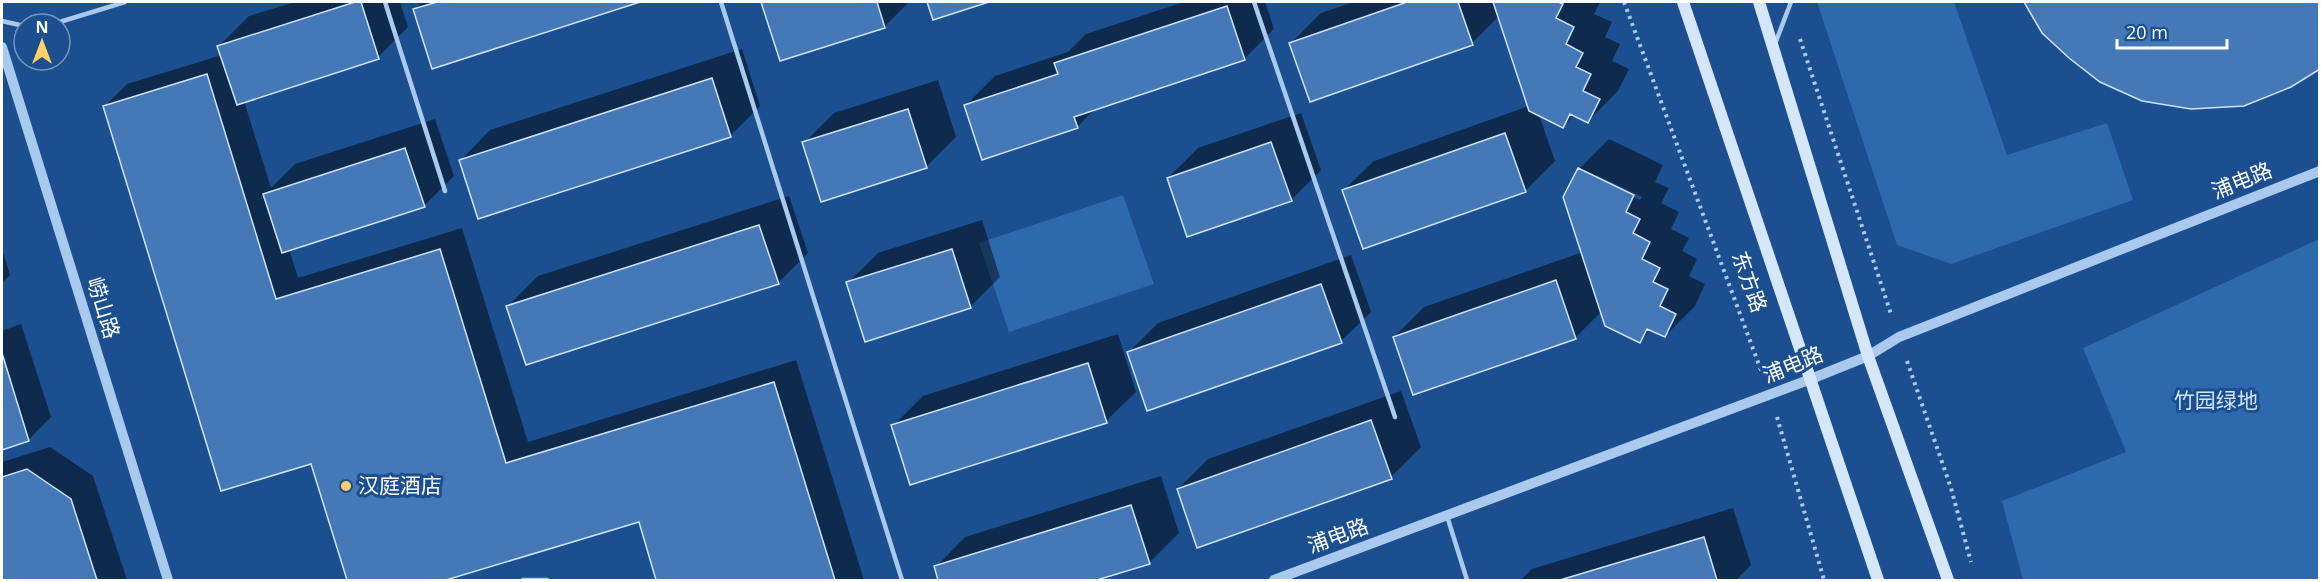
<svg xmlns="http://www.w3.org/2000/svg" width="2321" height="582" font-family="'Open Sans','Noto Sans SC',sans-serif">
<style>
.green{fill:#2e69ad}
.shadow{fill:#0007;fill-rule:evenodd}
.building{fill:#4478b7;stroke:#cfe3fa;stroke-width:1.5}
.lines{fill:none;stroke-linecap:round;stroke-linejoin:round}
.path{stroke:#a9c9ee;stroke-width:4;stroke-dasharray:3 4.5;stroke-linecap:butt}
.service{stroke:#a9c9ee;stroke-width:4.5}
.tertiary{stroke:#a9c9ee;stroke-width:10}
.secondary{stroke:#d6e6fa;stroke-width:12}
.poi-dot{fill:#ffd166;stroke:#1b4f8f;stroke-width:2}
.labels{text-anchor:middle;stroke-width:6;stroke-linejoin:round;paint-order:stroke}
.street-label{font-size:21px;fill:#fff;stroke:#1b4f8f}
.park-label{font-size:21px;fill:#cfe3fa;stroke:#1b4f8f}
.poi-label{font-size:21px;fill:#fff;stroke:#1b4f8f;text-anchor:start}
</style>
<rect width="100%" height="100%" fill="#1b4f8f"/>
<!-- green -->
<path class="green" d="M1817,2H1954L2007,155L2107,123L2133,200L1951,264L1897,245Z
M1123,195L1154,284L1009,332L979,243Z
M2319,239V580H2023L2002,501L2126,452L2083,348Z"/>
<!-- shadow -->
<path class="shadow" d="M295,2H400L408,27L378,57L244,101L271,188L295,164L435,119L454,176L424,206L289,249L298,278L462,228L528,442L796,360L864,580H658L640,520L441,580H348L312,462L105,106L127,84L222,55L219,46L249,16Z
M423,2H635L433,67L414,10Z
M763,2H909L885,26L781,59Z
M928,2H984L934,18Z
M1184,2H1265L1274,29L1244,59L1096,108L1077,127L965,106L995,76L1068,52L1086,34Z
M1354,2H1600L1594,14L1612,22L1605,37L1620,44L1612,61L1629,69L1618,91L1588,121L1575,114L1563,126L1539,115L1555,161L1525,191L1344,190L1374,161L1529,106L1499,16L1472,43H1291L1321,13Z
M2026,2H2320V67L2043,32Z
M742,49L760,106L730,136L461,160L490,130Z
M938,80L956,137L926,167L804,143L834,113Z
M1301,113L1321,170L1291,200L1168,178L1198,148Z
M1609,139L1663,165L1655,182L1669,188L1661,203L1679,212L1671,229L1689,238L1682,251L1697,259L1689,276L1705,284L1695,306L1665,336L1651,329L1640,341L1602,311L1576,337L1414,394L1394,337L1424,307L1583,252L1565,197L1579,169ZM1596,175L1642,197L1640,200L1596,178Z
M789,196L808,253L778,283L508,306L538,276Z
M982,220L1000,277L970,307L848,283L878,253Z
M2,249L10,275L2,283Z
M1351,255L1371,312L1341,341L1128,353L1158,323Z
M21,324L51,417L28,440L2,448V331Z
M1118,334L1136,392L1106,421L893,426L923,396Z
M1401,391L1421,447L1391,477L1178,489L1208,459Z
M50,447L93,476L127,580H2V462Z
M1161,476L1179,533L1149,563L1092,580H940L936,567L965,537Z
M1733,508L1751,565L1736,580H1521L1532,569Z"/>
<!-- building -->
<path class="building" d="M355,2H361L379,59L237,105L217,46Z
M437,2H640L432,69L413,9Z
M761,2H877L885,28L780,61Z
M927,2H989L933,20Z
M1407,2H1458L1473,45L1310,102L1289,43Z
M1493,2H1558L1563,4L1556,18L1574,27L1566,44L1583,53L1576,67L1591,74L1583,91L1600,99L1588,123L1570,114L1563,128L1529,111Z
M2024,2H2320V69L2291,87L2244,106L2191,109L2142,101L2100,82L2069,58L2042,33Z
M1227,6L1245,60L1074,117L1078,128L982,160L964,105L1058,74L1054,63Z
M207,74L276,299L440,249L506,463L774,382L835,580H656L639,522L446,580H347L311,464L221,491L103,106Z
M712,78L731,137L478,219L459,160Z
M908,109L927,168L821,202L802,142Z
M1505,133L1526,192L1363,249L1342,190Z
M1271,142L1292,201L1187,237L1167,178Z
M405,148L425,207L282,253L263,194Z
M1578,168L1634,195L1626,212L1640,219L1633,233L1650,242L1642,259L1660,268L1653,282L1668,289L1660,306L1676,314L1665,337L1647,329L1640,343L1605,326L1563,197Z
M759,225L779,284L526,365L506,306Z
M952,249L971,308L865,342L846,282Z
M1556,280L1576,339L1413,395L1393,337Z
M1321,284L1342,343L1147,411L1127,352Z
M2,353L29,441L2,450Z
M1088,363L1107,423L910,485L891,425Z
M1371,420L1392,479L1197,548L1177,489Z
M27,469L71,499L97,580H2V477Z
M1131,505L1150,564L1097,580H938L934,566Z
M1704,537L1717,580H1560Z"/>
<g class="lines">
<!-- path -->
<path class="path" d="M1624,2L1762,373
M1800,39L1891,314
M1907,361L1951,488L1971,562
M1777,417L1824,580"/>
<!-- service -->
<path class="service" d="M385,2L445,191
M721,2L902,580
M1254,2L1395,417
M2,21L24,26
M53,24L125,2
M1775,44L1791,2
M1447,516L1467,580
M523,580H547"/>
<!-- tertiary -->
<path class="tertiary" d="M2,47L168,580
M1274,580L1811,379L1868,356L1899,337L2320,171"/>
<!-- secondary -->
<path class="secondary" d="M1683,2L1878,580
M1759,2L1868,356L1948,580"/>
</g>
<!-- markers -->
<circle class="poi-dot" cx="346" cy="486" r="6"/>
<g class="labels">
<!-- street labels -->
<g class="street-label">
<text transform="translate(2242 181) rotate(-22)" y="7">浦电路</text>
<text transform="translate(1749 282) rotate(70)" y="7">东方路</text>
<text transform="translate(103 308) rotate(73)" y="7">崂山路</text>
<text transform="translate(1793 365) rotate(-22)" y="7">浦电路</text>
<text transform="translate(1338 536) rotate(-20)" y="7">浦电路</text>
</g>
<!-- park labels -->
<g class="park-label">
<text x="2216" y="408">竹园绿地</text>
</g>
<!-- poi labels -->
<g class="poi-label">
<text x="358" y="493">汉庭酒店</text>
</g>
</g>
<!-- border -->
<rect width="2321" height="582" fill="none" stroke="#ffffff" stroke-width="6"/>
<!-- north arrow -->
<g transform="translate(42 42)"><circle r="28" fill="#1b4f8f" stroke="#7695bc" stroke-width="1.5"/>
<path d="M0-4.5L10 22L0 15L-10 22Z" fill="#ffd166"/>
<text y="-9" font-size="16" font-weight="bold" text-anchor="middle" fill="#ffffff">N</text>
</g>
<!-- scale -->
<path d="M2117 39v9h110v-9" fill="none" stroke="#ffffff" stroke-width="3"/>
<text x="2126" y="39" font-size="18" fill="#ffffff" stroke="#1b4f8f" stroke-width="4.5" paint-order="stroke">20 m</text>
</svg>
